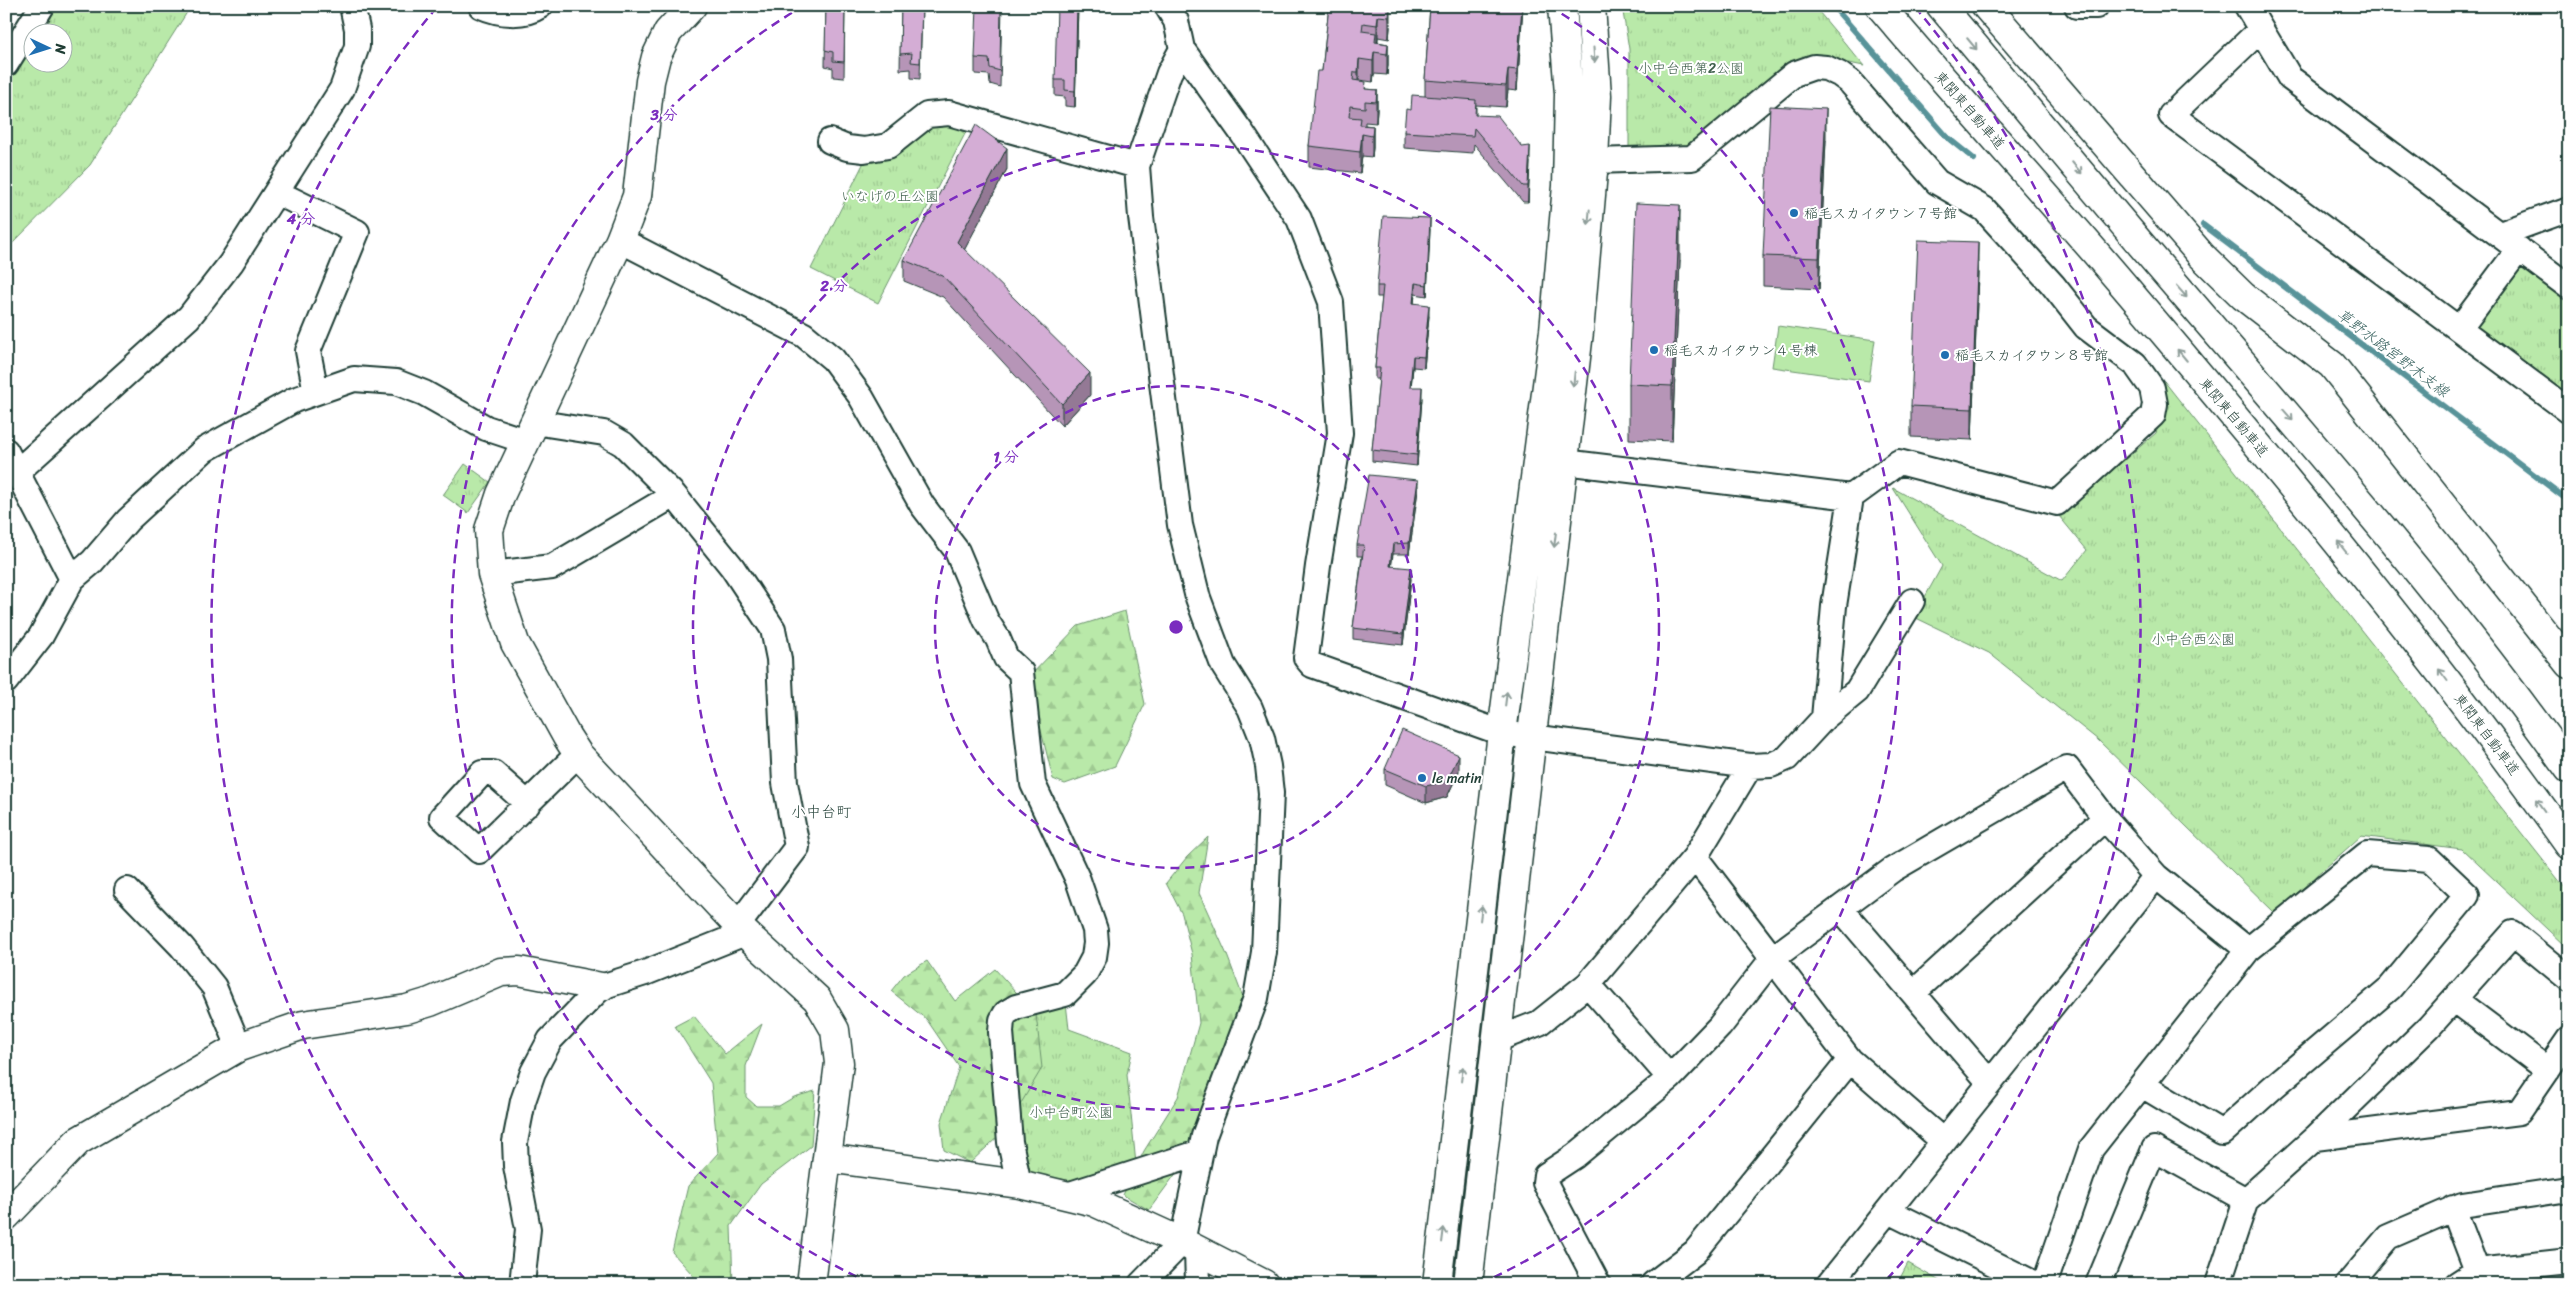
<svg xmlns="http://www.w3.org/2000/svg" width="2575" height="1290" font-family="Sriracha,'Klee One',sans-serif">
<style>
.grass{fill:url(#grass-tufts);stroke:#6c936e}
.forest{fill:url(#forest-firs);stroke:#6c936e}
.pitch{fill:#b9e9a9;stroke:#6c936e}
.lines{fill:none;stroke-linecap:round;stroke-linejoin:round}
.stream{stroke:#589399;stroke-width:6}
.minor-casing{stroke:#1f3d34;stroke-width:28}
.tertiary-casing{stroke:#1f3d34;stroke-width:31}
.motorway-casing{stroke:#1f3d34;stroke-width:31}
.minor{stroke:#fff;stroke-width:24}
.tertiary{stroke:#fff;stroke-width:28}
.motorway{stroke:#fff;stroke-width:28}
.wall{fill:#b695b7;stroke:#1f3d34}
.shaded-wall{fill:#947995;stroke:#1f3d34}
.building{fill:#d4add5;stroke:#1f3d34}
.oneway{stroke:#8f9e9a}
.ring{fill:none;stroke:#7b2cbf;stroke-width:2.5;stroke-dasharray:9 6}
.poi-dot{fill:#1f6fb2;stroke:#fff;stroke-width:2}
.labels{text-anchor:middle;stroke-width:4;stroke-linejoin:round;paint-order:stroke}
.park-label{font-size:14px;fill:#3e5f4b;stroke:#fff}
.street-label{font-size:14px;fill:#1f3d34;stroke:#fff}
.poi-label{font-size:14px;fill:#1f3d34;stroke:#fff;text-anchor:start}
.water-label{font-size:15px;font-style:italic;fill:#37615e;stroke:#fff}
.neighbourhood-label{font-size:15px;fill:#1f3d34;stroke:#fff}
.centre{fill:#7b2cbf;stroke:#fff;stroke-width:2.5}
.ring-label{font-size:15px;text-anchor:middle;font-weight:bold;fill:#7b2cbf;stroke:#fff;stroke-width:4;stroke-linejoin:round;paint-order:stroke}
</style>
<defs>
<pattern id="grass-tufts" width="24" height="20" patternUnits="userSpaceOnUse" patternTransform="scale(1.25)"><rect width="24" height="20" fill="#b9e9a9"/><path d="M3 7l-1-3M5 7V3M7 7l1-3M15 17l-1-3M17 17v-4M19 17l1-3" fill="none" stroke="#9fc992"/></pattern>
<pattern id="forest-firs" width="22" height="20" patternUnits="userSpaceOnUse" patternTransform="scale(1.25)"><rect width="22" height="20" fill="#b9e9a9"/><path d="M5 1l3.5 6h-7zM16 11l3.5 6h-7z" fill="#9fc992"/></pattern>
</defs>
<rect width="100%" height="100%" fill="#fff"/>
<filter id="ink" filterUnits="userSpaceOnUse"><feTurbulence type="fractalNoise" baseFrequency=".02" numOctaves="2"/><feDisplacementMap in="SourceGraphic" scale="10" xChannelSelector="R" yChannelSelector="G"/><feConvolveMatrix kernelMatrix="1 2 1 2 8 2 1 2 1" color-interpolation-filters="sRGB"/></filter>
<g filter="url(#ink)">
<!-- grass -->
<path class="grass" d="M51,6H191L90,165L6,250V80L32,37V62H62V32H35Z
M1622,6H1814L1864,66L1823,58L1686,150L1629,149V49Z
M941,121L968,128L878,303L811,269L867,156L925,127Z
M2516,260L2569,300V405L2466,327Z
M2164,381L2569,893V944L2565,946L2462,849L2361,836L2275,913L2098,740L1989,653L1914,617L1942,566L1893,488L2062,581L2087,550L2059,516L2156,433L2162,414Z
M465,464L490,482L468,513L443,495Z
M1066,1003L1069,1029L1132,1052L1127,1075L1136,1164L1083,1182L1023,1174L1013,1133L1021,1009Z
M1908,1263L1945,1284H1897Z"/>
<!-- forest -->
<path class="forest" d="M1125,611L1145,704L1115,766L1065,784L1053,779L1028,678L1078,626Z
M1208,837L1199,893L1227,955L1244,1000L1194,1149L1149,1210L1123,1195L1144,1151L1178,1097L1199,1023L1192,954L1182,914L1166,883L1187,857Z
M927,961L955,1001L995,969L1036,1014L1042,1068L1005,1130L970,1163L944,1150L941,1123L959,1067L927,1020L891,991L904,975Z
M694,1016L725,1054L762,1024L746,1066V1097L756,1106H779L794,1097L815,1091L811,1146L761,1184L731,1226L733,1284H694L692,1274L672,1252L688,1186L718,1153L711,1083L675,1026Z"/>
<!-- pitch -->
<path class="pitch" d="M1778,326L1875,340L1869,381L1772,367Z"/>
<g class="lines">
<!-- stream -->
<path class="stream" d="M1833,6L1948,138L1974,159
M2203,225L2569,501"/>
<defs>
<path id="minor" d="M481,6C499,14 523,17 540,6
M1167,6L1176,21L1182,49L1242,133L1299,219L1331,302L1340,433L1318,566L1306,658L1312,665L1502,733L1750,766L1771,765L1787,758L1824,718L1834,606L1851,497
M2077,6H2096
M2247,6L2290,78L2569,287
M2260,30L2171,115L2569,411
M6,64L42,6
M830,141L847,148L864,150L888,146L927,115L949,113L1137,166
M278,193L357,232L308,351L316,392
M2500,234L2569,209
M620,240L804,335L833,359L861,397L922,505L957,551L986,620L998,639L1006,658L1021,672L1033,784L1078,880L1095,930L1096,943L1094,957L1085,974L1065,994L1016,1007L1006,1013L1002,1020L1001,1032L1010,1142L1019,1184
M2460,328L2519,249
M534,422L604,433L623,444L674,495L732,567L773,629L779,659L785,783L797,847L738,925
M6,451L72,579
M1564,462L1851,497L1899,462L2057,503L2153,415L2155,404L2152,388L2135,364L2086,327L2053,285L1984,209L1937,182L1850,82L1839,74L1826,68L1814,67L1794,74L1692,158L1594,161
M18,471L189,317L231,263L342,89L357,46V29L352,6
M492,574L552,567L674,495
M6,681L41,636L72,579L92,562L128,520L204,450L294,400L354,379L396,382L424,393L486,428L525,441
M1824,718L1857,691L1912,601
M528,804L493,773H482L442,817L479,851L578,754
M1695,857L1850,1060L1943,1141
M127,890L182,947L214,987L239,1047
M1841,909L1990,1083
M1588,984L1670,1078
M1913,993L2105,818
M2455,1000L2548,1070
M1498,1039L1539,1023L1588,984L1695,857L1750,766
M2315,1138L2519,1112L2569,1039
M1067,1195L1201,1152
M2453,1208L2477,1271
M1888,1211L2035,1284
M1197,1251L1198,1284
M522,1284L528,1229L516,1166L515,1142L523,1101L533,1072L550,1040L601,987L645,973L745,933
M1141,1284L1182,1242L1204,1136L1256,998L1264,952L1271,793L1268,766L1262,738L1250,708L1223,665L1198,598L1180,525L1141,217L1137,166L1169,73L1182,49
M1598,1284L1545,1183L1546,1175L1575,1156L1670,1078L1720,1026L1773,958L1892,870L2067,768L2105,818L2156,876L2248,950L2367,854L2429,859L2467,895L2390,988L2272,1088L2222,1133L2142,1085
M1653,1284L1695,1252L1850,1060
M1829,1284L2156,876
M2038,1284L2047,1277L2091,1149L2248,950
M2098,1284L2154,1149L2246,1200
M2218,1284L2246,1200L2315,1138L2429,1027L2513,933L2569,979
M2348,1284L2388,1237L2462,1205L2569,1189
M2457,1284L2477,1271L2569,1261"/>
<path id="tertiary" d="M692,6L668,32L656,57L650,81L637,196L620,240L501,494L489,530L492,574L515,643L567,737L578,754L745,933L817,999L835,1030L839,1063L811,1284
M1986,6L2201,255L2243,296L2332,365L2569,664
M827,1158L1019,1184L1094,1202L1182,1242L1264,1284
M6,1216L78,1141L239,1047L303,1025L407,1009L430,1002L501,972L519,971L601,987
M1437,1284L1502,733L1554,331L1567,186L1569,94L1562,6
M1468,1284L1579,332L1594,161L1597,96L1591,6"/>
<path id="motorway" d="M1880,6C1962,103 2049,197 2131,294C2283,473 2432,654 2569,845
M1941,6C2017,96 2091,187 2168,276C2306,437 2446,596 2569,769"/>
</defs>
<!-- minor casing -->
<use href="#minor" class="minor-casing"/>
<!-- tertiary casing -->
<use href="#tertiary" class="tertiary-casing"/>
<!-- motorway casing -->
<use href="#motorway" class="motorway-casing"/>
<!-- minor -->
<use href="#minor" class="minor"/>
<!-- tertiary -->
<use href="#tertiary" class="tertiary"/>
<!-- motorway -->
<use href="#motorway" class="motorway"/>
</g>
<!-- wall -->
<path class="wall" d="M826,6H845L844,78L833,77V68L825,66Z
M901,6H922L920,79L911,78V69L900,70Z
M1002,6L1000,87L990,84L989,75L975,74V58Z
M1078,6L1075,107L1065,106V97L1055,96V80Z
M1329,6H1388L1390,28L1389,39L1378,37V42L1388,44V65L1387,75L1374,74L1373,82L1359,80L1366,89L1377,90V111L1376,123L1365,122V125L1373,126V148L1372,157L1362,156L1360,173L1309,167V146L1322,71Z
M1430,6H1523L1517,91L1508,90L1506,107L1476,105V115L1530,162L1528,202H1523L1474,144L1473,153L1404,148V132L1411,110L1425,96V80Z
M1826,140L1819,289L1763,286V256Z
M1007,169L964,250L1090,395L1062,426L943,297L904,281V260Z
M1430,229L1427,296L1415,294L1414,303L1429,316L1424,368L1413,367L1411,387L1422,398L1417,466L1372,461V450L1379,379H1375V368L1382,297H1377V286Z
M1680,260L1672,441L1629,439V384Z
M1978,273L1972,440L1911,437V406Z
M1418,490L1409,554H1393L1391,566L1411,579L1403,645L1353,639V628L1362,556H1357V545Z
M1385,769L1459,771L1447,797L1426,803L1385,785Z"/>
<!-- shaded-wall -->
<path class="shaded-wall" d="M1077,6H1078L1075,107V91Z
M1522,6H1523L1517,91V70Z
M1390,7V28L1389,39V17Z
M1378,16V37L1377,46V25Z
M1388,44V65L1387,75V54Z
M1374,52V74L1373,82V61Z
M1359,59V80L1358,94V72Z
M1508,69V90L1506,107V86Z
M1377,90V111L1376,123V102Z
M1826,109V140L1819,289V258Z
M1373,126V148L1372,157V136Z
M1362,134V156L1360,173V152Z
M1530,146V162L1528,202V186Z
M1007,148V169L957,264V242Z
M1680,205V260L1672,441V386Z
M1430,218V229L1427,296V285Z
M1978,242V273L1972,440V409Z
M1415,283V294L1413,314V303Z
M1429,305V316L1424,368V357Z
M1413,356V367L1410,398V387Z
M1090,373V395L1062,426V404Z
M1422,387V398L1417,466V455Z
M1418,480V490L1409,554V543Z
M1393,544V554L1390,577V566Z
M1411,568V579L1403,645V634Z
M1459,755V771L1447,797L1426,803V786Z"/>
<!-- building -->
<path class="building" d="M826,6H845L844,62L833,61V52L825,50Z
M901,6H922L920,63L911,62L912,53L900,54Z
M977,6H1001L1000,71L990,68L989,59L975,58Z
M1057,6H1077L1075,91L1065,90V80H1055Z
M1329,6L1390,7L1389,17L1378,16L1377,25L1363,23L1362,31L1376,33L1375,42L1388,44L1387,54L1374,52L1373,61L1359,59L1358,72H1354L1353,80L1366,82L1365,89L1377,90L1376,102L1365,101V108L1350,106L1349,117L1361,118L1360,125L1373,126L1372,136L1362,134L1360,152L1309,146L1317,71H1322Z
M1430,6H1522L1517,70L1508,69L1506,86L1425,80Z
M1412,95L1476,100L1475,115L1498,116L1522,147L1530,146L1528,186H1523L1474,128L1473,136L1404,132L1406,109L1411,110Z
M1770,106L1826,109L1819,258L1763,256Z
M976,125L1007,148L957,242L1090,373L1062,404L943,276L904,260Z
M1636,203L1680,205L1672,386L1629,384Z
M1383,216L1430,218L1427,285L1415,283L1413,303L1429,305L1424,357L1413,356L1410,387H1422L1417,455L1372,450L1380,368H1375L1383,286H1377Z
M1918,240L1978,242L1972,409L1911,406Z
M1369,475L1418,480L1409,543L1393,544L1390,566L1411,568L1403,634L1353,628L1364,545H1357Z
M1402,730L1459,755L1447,781L1426,786L1385,769Z"/>
<!-- one-way arrows -->
<defs><path id="oneway-shaft" d="M-6 0H5M1.5-3L5.5 0L1.5 3" fill="none" stroke-width="1.6" stroke-linecap="round" stroke-linejoin="round" transform="scale(1.25)"/></defs>
<g class="oneway">
<use href="#oneway-shaft" transform="translate(1972 44) rotate(50)"/>
<use href="#oneway-shaft" transform="translate(1594 55) rotate(86)"/>
<use href="#oneway-shaft" transform="translate(2077 168) rotate(50)"/>
<use href="#oneway-shaft" transform="translate(1589 217) rotate(95)"/>
<use href="#oneway-shaft" transform="translate(2182 292) rotate(49)"/>
<use href="#oneway-shaft" transform="translate(2182 355) rotate(-130)"/>
<use href="#oneway-shaft" transform="translate(1574 379) rotate(96)"/>
<use href="#oneway-shaft" transform="translate(2288 415) rotate(49)"/>
<use href="#oneway-shaft" transform="translate(1555 540) rotate(97)"/>
<use href="#oneway-shaft" transform="translate(2342 547) rotate(-128)"/>
<use href="#oneway-shaft" transform="translate(2443 675) rotate(-127)"/>
<use href="#oneway-shaft" transform="translate(1506 699) rotate(-83)"/>
<use href="#oneway-shaft" transform="translate(2540 805) rotate(-126)"/>
<use href="#oneway-shaft" transform="translate(1481 913) rotate(-83)"/>
<use href="#oneway-shaft" transform="translate(1462 1074) rotate(-83)"/>
<use href="#oneway-shaft" transform="translate(1443 1235) rotate(-83)"/>
</g>
</g>
<!-- distance rings -->
<g class="ring">
<circle cx="1176" cy="627" r="241"/>
<circle cx="1176" cy="627" r="483"/>
<path d="M870 1283A724 724 0 0 1 803 6M1549 6A724 724 0 0 1 1482 1283"/>
<path d="M465 1279A965 965 0 0 1 437 7M1915 7A965 965 0 0 1 1887 1279"/>
</g>
<!-- markers -->
<g class="poi-dot">
<circle cx="1794" cy="213" r="5"/>
<circle cx="1654" cy="350" r="5"/>
<circle cx="1945" cy="355" r="5"/>
<circle cx="1422" cy="778" r="5"/>
</g>
<g class="labels">
<!-- park labels -->
<g class="park-label">
<text x="1691" y="73">小中台西第2公園</text>
<text x="890" y="201">いなげの丘公園</text>
<text x="2193" y="644">小中台西公園</text>
<text x="1071" y="1117">小中台町公園</text>
</g>
<!-- street labels -->
<g class="street-label">
<text transform="translate(1970 110) rotate(49)" y="5">東関東自動車道</text>
<text transform="translate(2234 417) rotate(50)" y="5">東関東自動車道</text>
<text transform="translate(2487 734) rotate(53)" y="5">東関東自動車道</text>
</g>
<!-- poi labels -->
<g class="poi-label">
<text x="1804" y="218">稲毛スカイタウン７号館</text>
<text x="1664" y="355">稲毛スカイタウン４号棟</text>
<text x="1955" y="360">稲毛スカイタウン８号館</text>
<text x="1432" y="783">le matin</text>
</g>
<!-- water labels -->
<g class="water-label">
<text transform="translate(2393 353) rotate(37)" y="5">草野水路宮野木支線</text>
</g>
<!-- neighbourhood labels -->
<g class="neighbourhood-label">
<text x="821" y="817">小中台町</text>
</g>
</g>
<circle cx="1176" cy="627" r="8" class="centre"/>
<g class="ring-label">
<text x="664" y="120">3 分</text>
<text x="301" y="224">4 分</text>
<text x="834" y="291">2 分</text>
<text x="1006" y="462">1 分</text>
</g>
<!-- margin -->
<rect width="2575" height="1290" fill="none" stroke="#fff" stroke-width="25"/>
<rect x="12" y="12" width="2550" height="1265" fill="none" stroke="#1f3d34" stroke-width="2" filter="url(#ink)"/>
<!-- north arrow -->
<g transform="translate(48 48) rotate(94)"><circle r="24" fill="#ffffff" stroke="#a5b1ae"/>
<path d="M0-4L9 19L0 12L-9 19Z" fill="#1f6fb2"/>
<text y="-8" font-size="14" font-weight="bold" text-anchor="middle" fill="#1f3d34">N</text>
</g>
</svg>
